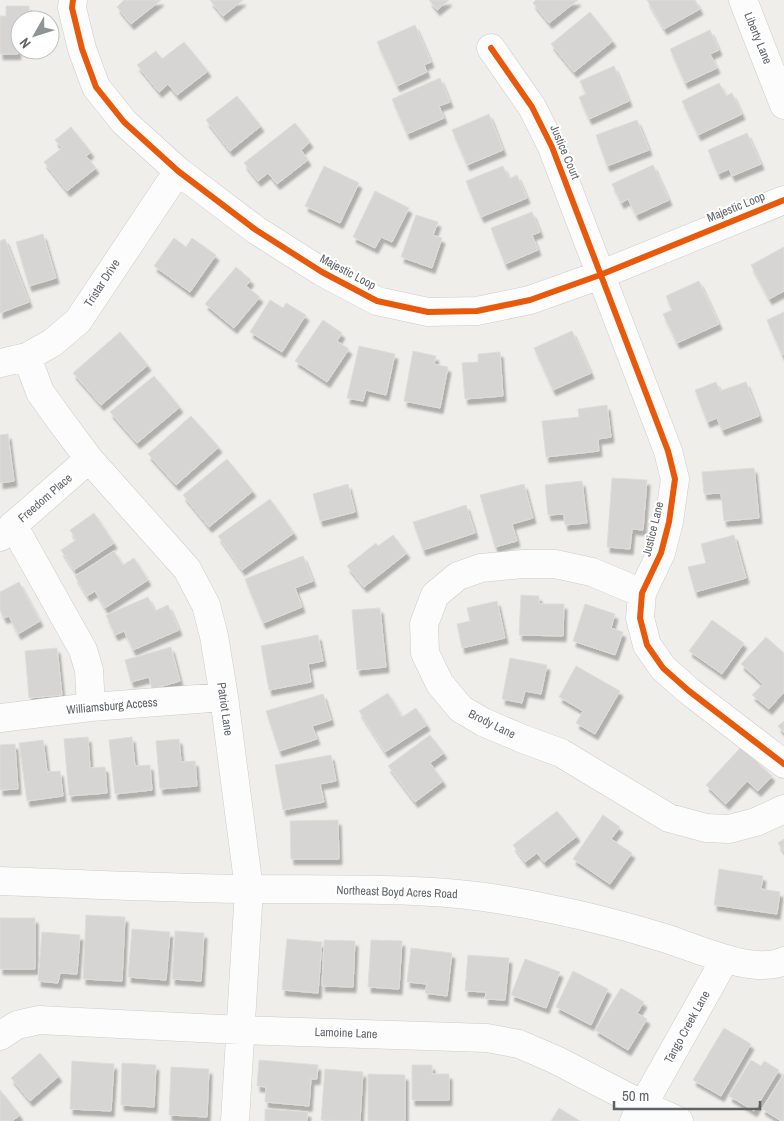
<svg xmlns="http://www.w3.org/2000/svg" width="784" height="1121" font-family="'Archivo Narrow',sans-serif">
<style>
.building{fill:#d6d5d3;stroke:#deddd9;filter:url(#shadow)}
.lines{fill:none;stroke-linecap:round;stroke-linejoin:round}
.minor-casing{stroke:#cbcccc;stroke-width:29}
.minor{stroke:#fdfcfc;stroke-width:28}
.cycleway-casing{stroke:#fff;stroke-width:9}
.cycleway{stroke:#e8590c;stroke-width:6}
.labels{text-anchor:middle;stroke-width:4;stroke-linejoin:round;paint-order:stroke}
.street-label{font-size:12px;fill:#5f6368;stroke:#fff}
</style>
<defs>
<filter id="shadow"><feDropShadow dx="3" dy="5.5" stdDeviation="1" flood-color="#0004"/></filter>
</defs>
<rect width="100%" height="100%" fill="#efeeea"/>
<!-- building -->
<path class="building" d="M124,0H161L131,24L117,7Z
M210,0H243L223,16Z
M429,0H449L437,10Z
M536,0H578L549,23L533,3Z
M647,0H695L700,9L664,29Z
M6,6H29V20H20V40H17L18,54H0V16H6Z
M590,12L613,41L574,72L551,44Z
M415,25L431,62L424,65L427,72L397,86L377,42Z
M710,30L719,50L710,54L717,68L685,83L670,49Z
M184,42L208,71L177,95L168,84L159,92L137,65L156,51L162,59Z
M614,66L629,101L589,119L579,97L586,94L580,81Z
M440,78L450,102L439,106L444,118L407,134L392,99Z
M719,83L726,96L732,93L742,114L698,135L682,101Z
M237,96L261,126L230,151L206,120Z
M489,114L503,150L467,165L452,130Z
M637,120L649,150L607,166L596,135Z
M295,123L310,142L301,150L308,160L277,184L268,173L258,181L244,163Z
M71,127L91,152L86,156L96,168L67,191L44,162L62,148L55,140Z
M747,133L761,164L732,176L729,169L718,174L708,150Z
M653,165L669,200L636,215L628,199L621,203L612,184Z
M324,166L359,183L340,223L305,206Z
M503,166L509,179L517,175L527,198L481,217L466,181Z
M375,191L409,208L392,242L381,237L375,248L353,237Z
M532,212L540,232L532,235L538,250L505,264L491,228Z
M416,215L438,222L433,235L442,238L432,268L401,257Z
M43,234L56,278L29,286L16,242Z
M174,238L186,247L192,238L216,255L190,292L154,266Z
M5,239L29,302L0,313V241Z
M784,247V291L769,299L751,265Z
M236,267L251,280L246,286L260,297L234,328L205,304Z
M699,281L719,324L677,343L663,314L672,310L666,296Z
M270,300L283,308L286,303L306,315L282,352L250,332Z
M784,312V354L782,355L767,320Z
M323,320L342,333L337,341L349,349L327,382L295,361Z
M572,331L591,373L553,390L534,348Z
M120,332L148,365L101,405L73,373Z
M359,346L395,354L386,395L366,390L363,401L347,398Z
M413,351L436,356L434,364L448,367L440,408L404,401Z
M500,352L503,396L465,399L462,363L478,362V354Z
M154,376L180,407L137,443L110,412Z
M716,382L720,391L746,382L759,416L722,430L717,418L707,422L695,390Z
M607,405L611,437L598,439L599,451L546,457L542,421L579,417L578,409Z
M191,416L219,447L176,485L148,454Z
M8,434L14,481L0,483V435Z
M227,459L253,491L209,527L183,495Z
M754,468L759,518L724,521L721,493L704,494L702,472Z
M612,478L647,480L643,530L632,529L630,549L607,547Z
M582,481L587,523L565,525L564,514L548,515L545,485Z
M348,484L355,512L320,521L313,494Z
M524,484L533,518L512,524L517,541L495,547L480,495Z
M270,499L294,533L242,570L218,536Z
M466,505L475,533L423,550L413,522Z
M94,513L114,543L74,570L61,550L76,540L70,530Z
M393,535L407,553L364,587L347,566L376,543L378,546Z
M734,535L746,578L695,592L688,567L706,563L701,544Z
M114,551L123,565L134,558L148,580L105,608L95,591L87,596L75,576Z
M303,556L313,581L295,588L302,607L263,623L245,579Z
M19,582L40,621L18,634L9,616L4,618L0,610V592Z
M521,595L539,596V604H564L563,636L519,635Z
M148,597L155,611L168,605L179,630L133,650L124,631L115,635L106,615Z
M497,601L505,638L462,648L457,624L470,621L467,608Z
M585,604L615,614L611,628L623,632L615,655L573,641Z
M380,608L386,667L357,670L352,610Z
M712,620L744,643L722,674L689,651Z
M318,635L323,661L308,664L311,682L269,690L261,646Z
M766,637L784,653V692L769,709L752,695L763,684L741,664Z
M171,647L180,681L152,689L149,677L131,682L125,660Z
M57,648L62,695L29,698L25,651Z
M510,658L547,665L541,694L525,691L522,703L502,699Z
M576,666L620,691L595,734L576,723L583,711L559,697Z
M388,693L402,717L416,708L427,725L385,752L359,711Z
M323,694L331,720L312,726L317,739L279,751L266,711Z
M784,721V733L778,726Z
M430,735L444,753L430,763L443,781L415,802L388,766Z
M88,737L90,768L105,767L107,793L69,796L64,739Z
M132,737L135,766L150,765L152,790L115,794L109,740Z
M179,739L181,762L195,761L197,786L160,789L156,741Z
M43,740L47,772L60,771L63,796L27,801L19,743Z
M15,744L18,789L0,790V745Z
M741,747L772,776L758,791L747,781L726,804L706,785Z
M331,755L336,781L320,784L324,802L283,810L275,765Z
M557,811L577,836L544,862L537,853L525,862L513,845Z
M603,815L620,827L611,839L632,853L610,884L573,859Z
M338,820L339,859H291L290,821Z
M784,839V852L778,843Z
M719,869L763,876L761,889L780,892L777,914L714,905Z
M86,915L125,917L122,981L83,979Z
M0,918H35V969H0Z
M132,929L170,932L166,980L128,977Z
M175,931L204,933L201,981L172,979Z
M42,932L80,935L77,974L60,973L58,983L38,981Z
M287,939L322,942L318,993L282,990Z
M324,940L355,941L353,987L322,986Z
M371,940L402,941L399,989L368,987Z
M411,948L452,953L447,996L425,993L427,984L407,982Z
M468,955L509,958L505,1000L485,999L486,992L465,991Z
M525,959L560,972L546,1008L511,995Z
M573,971L608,989L591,1025L556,1007Z
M621,988L644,1002L637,1013L647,1019L628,1050L595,1030Z
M724,1028L751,1044L721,1096L693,1080Z
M40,1053L59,1076L30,1101L11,1078Z
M259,1060L318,1065L317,1079H311L309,1106L265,1102L266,1087L257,1086Z
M751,1060L761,1066L764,1061L779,1070L754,1111L729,1096Z
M72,1061L114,1064L111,1111L70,1109Z
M122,1063L156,1065L154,1107L121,1105Z
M412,1065H432V1074H449V1100H412Z
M171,1067L209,1069L207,1117L169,1115Z
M325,1069L363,1072L360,1121L321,1120Z
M368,1074L405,1075V1121H368Z
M784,1074V1121H781L762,1109Z
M0,1090L20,1115L12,1121H0Z
M559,1108L580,1121H551Z
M265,1109L308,1112L307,1121H265Z"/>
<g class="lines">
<defs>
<path id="minor" d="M73,0L72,8L82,49L96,87L124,122L178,171L256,230L322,272L377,301L428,312L477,311L530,300L600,275L784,200
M743,0L784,105
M491,48L532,107L552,147L668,451L675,479L669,522L661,553L642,593L640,618L647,645L663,668L689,691L784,764
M27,357L40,392L60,420L89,459L187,569L206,605L214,636L224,697L249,889L235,1121
M0,363L27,357L52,343L78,321L178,171
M13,525L83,650L89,670L91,707
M0,537L89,459
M642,593L592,572L555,564H523L481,568L458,576L435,595L424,624L425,653L440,684L461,709L483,722L523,739L561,753L669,818L706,828L729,829L756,822L784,809
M0,718L91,707L224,697
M0,881C84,884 167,888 251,889C320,890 390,888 458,894C493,897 527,904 561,911C595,918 628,927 661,937C692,946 753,976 784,961
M0,1036L17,1025L39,1020L240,1030L487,1038L519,1044L556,1060L643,1105L679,1121
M634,1121L725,959"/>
</defs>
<!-- minor casing -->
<use href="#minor" class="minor-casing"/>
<!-- minor -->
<use href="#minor" class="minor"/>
<defs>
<path id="cycleway" d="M73,0L72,8L82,49L96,87L124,122L178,171L256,230L322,272L377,301L428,312L477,311L530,300L600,275L784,200
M491,48L532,107L552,147L668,451L675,479L669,522L661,553L642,593L640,618L647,645L663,668L689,691L784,764"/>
</defs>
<!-- cycleway casing -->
<use href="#cycleway" class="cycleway-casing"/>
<!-- cycleway -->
<use href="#cycleway" class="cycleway"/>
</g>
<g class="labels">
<!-- street labels -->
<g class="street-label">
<text transform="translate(758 38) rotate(68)" y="4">Liberty Lane</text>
<text transform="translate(565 152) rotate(67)" y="4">Justice Court</text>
<text transform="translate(736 207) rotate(-22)" y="4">Majestic Loop</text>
<text transform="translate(348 272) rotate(28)" y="4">Majestic Loop</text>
<text transform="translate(102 283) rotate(-57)" y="4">Tristar Drive</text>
<text transform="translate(45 498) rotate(-41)" y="4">Freedom Place</text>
<text transform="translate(653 529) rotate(-76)" y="4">Justice Lane</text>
<text transform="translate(112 706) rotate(-5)" y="4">Williamsburg Access</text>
<text transform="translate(225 709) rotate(82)" y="4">Patriot Lane</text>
<text transform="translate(492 724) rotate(26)" y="4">Brody Lane</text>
<text transform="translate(397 892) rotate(2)" y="4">Northeast Boyd Acres Road</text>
<text transform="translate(687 1027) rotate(-61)" y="4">Tango Creek Lane</text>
<text transform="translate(346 1033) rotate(2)" y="4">Lamoine Lane</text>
</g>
</g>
<!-- north arrow -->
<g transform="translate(35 35) rotate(231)"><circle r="24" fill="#ffffff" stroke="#bfc1c3"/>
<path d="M0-4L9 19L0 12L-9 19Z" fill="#919496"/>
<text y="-8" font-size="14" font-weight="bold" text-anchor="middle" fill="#5f6368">N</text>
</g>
<!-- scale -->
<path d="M614 1101v8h146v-8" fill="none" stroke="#5f6368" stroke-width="2.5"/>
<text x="622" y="1101" font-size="15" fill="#5f6368" stroke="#ffffff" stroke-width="4" paint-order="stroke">50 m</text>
</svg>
